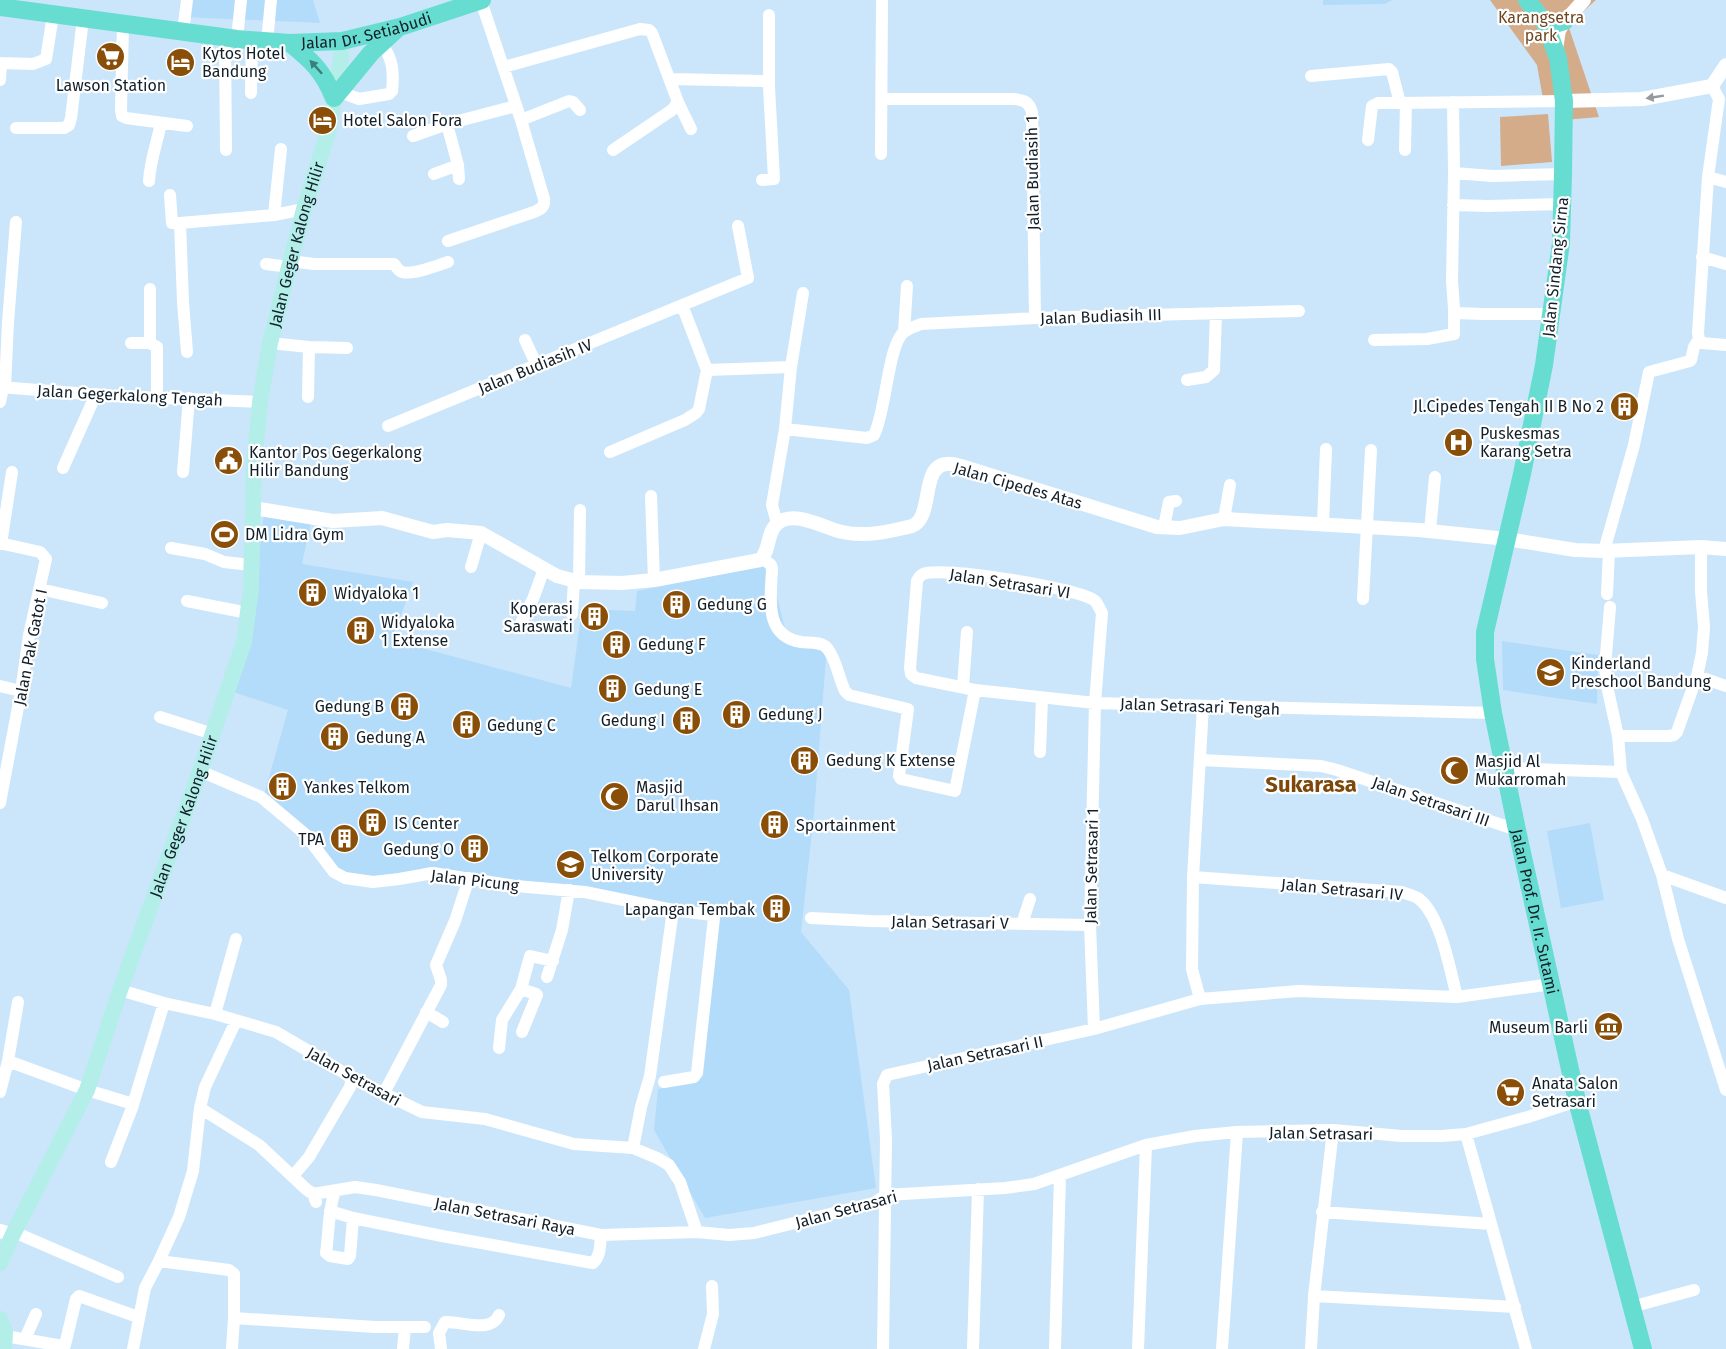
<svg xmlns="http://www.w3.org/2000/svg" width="1726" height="1349" font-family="'Fira Sans',sans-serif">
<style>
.built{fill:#b3dbfa}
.green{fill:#d4ac89}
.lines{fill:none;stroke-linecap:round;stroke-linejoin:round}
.minor{stroke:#fff;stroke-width:12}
.tertiary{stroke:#fff;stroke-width:14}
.secondary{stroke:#b3eee8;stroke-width:16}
.primary{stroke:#67ddd1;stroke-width:18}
.oneway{fill:#3c7e7c}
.oneway2{fill:#949a9e}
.labels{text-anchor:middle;stroke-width:4.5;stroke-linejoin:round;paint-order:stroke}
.park-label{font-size:16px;fill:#6f461f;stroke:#fff}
.street-label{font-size:16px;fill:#121f28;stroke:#fff}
.poi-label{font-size:16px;fill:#121f28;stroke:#fff;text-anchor:start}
.district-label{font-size:22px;font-weight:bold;fill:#7d4809;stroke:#fff}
</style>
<rect width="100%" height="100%" fill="#cbe6fb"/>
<!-- built -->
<path class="built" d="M185,0H313L320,23L184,17Z
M1323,0H1392L1385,4L1323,5Z
M264,513L311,522L302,564L413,582L392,640L571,688L582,609L635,611L637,591L769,565L787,637L827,645L814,813L801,932L849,990L876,1188L705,1218L654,1130L658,1089L697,1081L717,915L711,909L673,905L569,884L518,881L428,867L406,874L373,877L337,871L264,795L288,710L233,692L250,634Z
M1502,641L1598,655L1597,704L1503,690Z
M1590,823L1604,900L1561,908L1547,831Z"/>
<!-- green -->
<path class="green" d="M1490,0H1596L1568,25L1599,117L1564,120V98L1543,99L1537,65Z
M1548,114L1552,162L1501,166L1500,117Z"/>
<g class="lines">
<!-- minor -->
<path class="minor" d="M123,24L121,110L122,116L126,118L187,126
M183,32L187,0
M225,38L226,150
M237,39L241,0
M267,42L271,0
M0,63L33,64L46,59L53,15
M504,67L640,29L649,30L652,33L678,102L691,129
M1311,76L1389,69L1392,72L1400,103L1564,101
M670,79L769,81
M0,80L1,63
M1712,86L1719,99L1708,177L1698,333L1699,339L1702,343L1726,345
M340,92L359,99L389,94L392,91C394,73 393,57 381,44
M251,93L252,41
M883,99H1014C1024,100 1029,102 1032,112L1035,318
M521,120L569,101L573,102L580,110
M447,124L458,165L459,179
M16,128H64L69,125L71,118L83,19
M413,136L447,124L516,106
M1368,140L1372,106L1378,103H1400
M613,150L672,110L678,102
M1405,150L1406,103
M881,154L882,0
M1454,173L1492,176L1563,174
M434,174L458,165
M1708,177L1726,182
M762,180L774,179L769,87V15
M149,181C150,161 157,143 161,123
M170,195L172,223H180
M1453,205L1488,206L1562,204
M274,215L281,149
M448,241L534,212C541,209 545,207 544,199L521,120L481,1
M1702,257L1726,264
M290,261L314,264H394C396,266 397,269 400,271C409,277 438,265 448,262
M266,264L289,267
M150,289V343
M682,305L707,370L791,367
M1454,313L1485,314H1552
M904,332L907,286
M525,340L537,366
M1374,340L1427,339L1454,334V308L1452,281L1454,173L1453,102
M131,343H150L157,347V398
M270,343L309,347L347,348
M187,352L183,302L180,223L274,215L304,209
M1187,380L1206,377L1214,370L1216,313
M0,387L114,396L260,402
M5,388L8,322L16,222
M308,397L309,347
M0,402L3,387
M388,426L748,278L738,226
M785,429L867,438L874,435C886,412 888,344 904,332C909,328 916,326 921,324L1035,318L1299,311
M610,452L685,420L696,413L699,409L707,370
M63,468L96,394
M183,472L189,398
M651,496L654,580
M1224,519L1230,485
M777,523L772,505L785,429L791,367L803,293
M1323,524L1326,449
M1164,527L1169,502L1176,501
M1430,531L1435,477
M0,543L40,552L46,559L29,635L21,691L0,803
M1,544L12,472
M171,548L205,554L224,562L251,565
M1604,551L1634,445L1649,372L1690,361L1691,360L1694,347L1699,339
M762,558L771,565L772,569C771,596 763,636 801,642C809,643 821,641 827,648C836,658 839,679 845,691L849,695L908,709L899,776L901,779L955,791L975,690
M471,567L481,533
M579,582L580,510
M40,589L102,603
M1607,594L1609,551
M1363,599L1371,450
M187,601L248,613
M1610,607L1605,667L1607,686L1618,736L1621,772L1642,819L1662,875L1678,939L1726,1090
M572,614L574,581
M521,623L533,599L544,569
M1697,676L1726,686
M0,686L21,691
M963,687L967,632
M160,717L213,734
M1618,736H1669L1674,735L1677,732L1697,676L1702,653L1704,627L1701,591V547
M1040,752L1042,698
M1201,760L1321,766L1337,770L1517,830
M1505,768L1621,772
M200,771L261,797L305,834L334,872L345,878L373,882L399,879L433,873L516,886L585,892L673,910L712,915L714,918L697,1073L694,1077L664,1082
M1662,875L1726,898
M1193,877L1401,892C1407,894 1414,895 1419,899C1441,916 1450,970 1457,997
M811,918L871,921L1090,925
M1022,924L1030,899
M547,977L562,930L569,890
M521,989L536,994L537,995L522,1032
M120,990L164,1003L215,1014L276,1032L317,1056L352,1078L422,1112L485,1119L574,1144L633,1148L657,1158L669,1165L680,1182L697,1232
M1200,999L1192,969L1193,877L1203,706
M426,1012L443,1022
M215,1014L236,939
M1094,1029L1090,925L1095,703L1102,613C1100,610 1098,604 1095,601C1080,588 942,566 923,574C919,576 919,577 917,581L910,668L911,674L916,678L975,690L1095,703L1493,713
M499,1048L502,1020L521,989L530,956L553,961
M8,1061L87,1090L133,1104
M0,1092L8,1061L18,1002
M384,1093L441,985V980L436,965L455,921L469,878
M200,1108L259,1145L306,1189L313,1194L316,1202
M1466,1134L1526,1349
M633,1148L641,1107L650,1076L673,910
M111,1162L132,1108L164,1003
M293,1176L309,1157L350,1087L352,1078
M335,1191C328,1210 329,1233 326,1253L330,1256L348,1259L350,1256L353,1218L442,1236L593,1263C601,1256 600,1244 601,1235
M313,1194L355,1187L376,1190L601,1235L697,1232L729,1235L754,1233L874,1203L886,1195L1005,1188L1034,1184L1146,1145L1195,1136L1237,1132L1333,1130L1402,1136H1442L1466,1134L1528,1117L1577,1101
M330,1211L353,1218
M1322,1212L1491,1224
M14,1232L118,1277
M159,1261L229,1270L234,1274V1318L232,1349
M1314,1296L1515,1307
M1631,1307L1694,1290
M234,1318L375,1327H425
M5,1336L63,1346L65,1345L76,1299L79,1296L138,1317
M25,1339L36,1314
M133,1349L145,1288L159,1261L179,1217L193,1171L200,1108L205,1087L236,1021
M403,1349L405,1327
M441,1349L439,1333L445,1322C461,1321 491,1334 499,1315
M704,1349L713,1314L712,1286
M883,1349L886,1139L883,1084L887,1075L1094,1029L1200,999L1299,991L1457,997L1552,984
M973,1349L978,1189
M1055,1349L1060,1176
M1138,1349L1146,1145
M1222,1349L1237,1132
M1311,1349L1314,1296L1333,1130"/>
<!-- tertiary -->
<path class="tertiary" d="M1556,49L1559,30L1565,21L1584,0
M1564,101L1642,99L1712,86L1726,65
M253,508L333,521L382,518L433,532L447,530L481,533L557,576L579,582L622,583L654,580L760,560C771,550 766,532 778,523C795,510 824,528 842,532C866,537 888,532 912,526C934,518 920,465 947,464C951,463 957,465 961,466L1157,527L1180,528L1224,519L1419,530L1507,539L1575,550L1604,551L1701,547L1726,549
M0,1231L13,1235"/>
<!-- secondary -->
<g class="secondary">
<path id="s1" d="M0,1263L14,1232L87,1090L120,990L200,771L244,642L251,589L254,463L260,402L270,343L289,267L304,209L329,129L341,58L342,41"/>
<path d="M0,1319L5,1332L4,1349"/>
</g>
<!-- primary -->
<g class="primary">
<path id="s2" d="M1527,0L1545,23L1558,58L1564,101L1563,174L1561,243L1544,365L1522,474L1485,632V659L1493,713L1517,830L1577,1101L1643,1349"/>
<path id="s3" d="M0,7L237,39L290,43L342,41L400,27L482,0"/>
<path d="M1545,23L1552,25L1565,21"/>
<path d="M290,43C312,61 323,71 334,98L371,53L396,30"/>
</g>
</g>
<!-- one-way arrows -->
<defs><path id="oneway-solid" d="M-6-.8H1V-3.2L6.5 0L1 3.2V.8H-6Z" transform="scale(1.5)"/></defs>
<use class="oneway" href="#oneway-solid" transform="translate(316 67) rotate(-132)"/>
<use class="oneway2" href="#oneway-solid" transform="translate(1655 97) rotate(171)"/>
<!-- icons -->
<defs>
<symbol id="supermarket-disc" viewBox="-11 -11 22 22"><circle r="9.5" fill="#894e07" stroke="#fff"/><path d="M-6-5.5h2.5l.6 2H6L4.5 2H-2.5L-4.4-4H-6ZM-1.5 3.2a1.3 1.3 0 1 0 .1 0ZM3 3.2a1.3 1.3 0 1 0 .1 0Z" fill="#fff"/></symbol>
<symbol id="hotel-disc" viewBox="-11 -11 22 22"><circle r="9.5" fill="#894e07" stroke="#fff"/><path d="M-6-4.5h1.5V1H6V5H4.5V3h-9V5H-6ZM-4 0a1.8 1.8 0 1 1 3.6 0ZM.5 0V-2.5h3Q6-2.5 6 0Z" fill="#fff"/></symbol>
<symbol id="building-disc" viewBox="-11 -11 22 22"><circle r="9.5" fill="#894e07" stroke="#fff"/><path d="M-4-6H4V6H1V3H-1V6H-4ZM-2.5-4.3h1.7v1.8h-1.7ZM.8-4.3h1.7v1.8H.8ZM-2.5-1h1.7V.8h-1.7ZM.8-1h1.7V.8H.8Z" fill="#fff"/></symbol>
<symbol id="hospital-disc" viewBox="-11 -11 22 22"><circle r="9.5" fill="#894e07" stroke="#fff"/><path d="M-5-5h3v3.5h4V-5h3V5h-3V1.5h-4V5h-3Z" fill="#fff"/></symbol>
<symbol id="civic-disc" viewBox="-11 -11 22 22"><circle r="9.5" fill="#894e07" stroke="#fff"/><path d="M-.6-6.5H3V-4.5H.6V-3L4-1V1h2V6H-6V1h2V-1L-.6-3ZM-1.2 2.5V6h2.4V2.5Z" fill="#fff"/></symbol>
<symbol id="stadium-disc" viewBox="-11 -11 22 22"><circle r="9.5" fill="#894e07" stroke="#fff"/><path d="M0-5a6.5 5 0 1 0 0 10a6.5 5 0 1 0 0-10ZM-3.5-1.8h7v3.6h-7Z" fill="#fff"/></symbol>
<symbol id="school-disc" viewBox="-11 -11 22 22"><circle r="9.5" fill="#894e07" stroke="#fff"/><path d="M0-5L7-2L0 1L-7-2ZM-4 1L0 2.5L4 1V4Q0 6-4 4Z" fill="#fff"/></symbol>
<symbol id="mosque-disc" viewBox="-11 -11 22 22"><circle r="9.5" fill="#894e07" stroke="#fff"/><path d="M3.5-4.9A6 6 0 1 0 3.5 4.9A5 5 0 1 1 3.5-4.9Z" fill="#fff"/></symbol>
<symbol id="university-disc" viewBox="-11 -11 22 22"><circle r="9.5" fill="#894e07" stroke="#fff"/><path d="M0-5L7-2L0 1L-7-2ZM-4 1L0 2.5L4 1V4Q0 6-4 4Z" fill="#fff"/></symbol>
<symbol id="museum-disc" viewBox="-11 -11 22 22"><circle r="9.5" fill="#894e07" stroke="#fff"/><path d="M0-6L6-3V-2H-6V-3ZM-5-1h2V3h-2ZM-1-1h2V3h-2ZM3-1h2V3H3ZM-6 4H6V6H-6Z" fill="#fff"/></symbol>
</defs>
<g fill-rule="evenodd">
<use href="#supermarket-disc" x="94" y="40" width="33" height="33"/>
<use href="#hotel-disc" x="164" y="46" width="33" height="33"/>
<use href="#hotel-disc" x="306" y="104" width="33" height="33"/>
<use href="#building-disc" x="1608" y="390" width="33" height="33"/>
<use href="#hospital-disc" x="1442" y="426" width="33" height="33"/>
<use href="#civic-disc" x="212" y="444" width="33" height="33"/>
<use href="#stadium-disc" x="208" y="518" width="33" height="33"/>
<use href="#building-disc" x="296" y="576" width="33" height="33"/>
<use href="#building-disc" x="660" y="588" width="33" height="33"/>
<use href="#building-disc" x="578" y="600" width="33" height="33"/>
<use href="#building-disc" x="344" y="614" width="33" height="33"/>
<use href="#building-disc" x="600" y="628" width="33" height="33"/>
<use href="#school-disc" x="1534" y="656" width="33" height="33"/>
<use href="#building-disc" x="596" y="672" width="33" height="33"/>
<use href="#building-disc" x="388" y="690" width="33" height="33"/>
<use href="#building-disc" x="720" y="698" width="33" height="33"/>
<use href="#building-disc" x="670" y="704" width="33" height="33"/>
<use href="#building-disc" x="450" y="708" width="33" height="33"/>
<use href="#building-disc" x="318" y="720" width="33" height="33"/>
<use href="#building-disc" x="788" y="744" width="33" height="33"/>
<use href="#mosque-disc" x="1438" y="754" width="33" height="33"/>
<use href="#building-disc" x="266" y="770" width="33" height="33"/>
<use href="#mosque-disc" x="598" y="780" width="33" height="33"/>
<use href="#building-disc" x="356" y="806" width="33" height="33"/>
<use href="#building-disc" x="758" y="808" width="33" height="33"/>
<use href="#building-disc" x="328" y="822" width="33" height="33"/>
<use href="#building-disc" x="458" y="832" width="33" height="33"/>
<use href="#university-disc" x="554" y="848" width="33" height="33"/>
<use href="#building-disc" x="760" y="892" width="33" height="33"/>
<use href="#museum-disc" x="1592" y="1010" width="33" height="33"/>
<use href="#supermarket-disc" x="1494" y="1076" width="33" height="33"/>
</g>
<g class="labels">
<!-- park labels -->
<g class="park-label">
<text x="1541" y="23">Karangsetra<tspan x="1541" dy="18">park</tspan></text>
</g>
<!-- street labels -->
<g class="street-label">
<text dy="6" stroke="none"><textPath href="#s3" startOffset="370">Jalan Dr. Setiabudi</textPath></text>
<text transform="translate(1032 173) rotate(-91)" y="6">Jalan Budiasih 1</text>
<text dy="6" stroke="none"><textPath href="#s1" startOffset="1071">Jalan Geger Kalong Hilir</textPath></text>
<text transform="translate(1555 267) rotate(-84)" y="6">Jalan Sindang Sirna</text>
<text transform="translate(1101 316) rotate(-2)" y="6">Jalan Budiasih III</text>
<text transform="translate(535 366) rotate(-22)" y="6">Jalan Budiasih IV</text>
<text transform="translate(130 395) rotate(3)" y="6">Jalan Gegerkalong Tengah</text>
<text transform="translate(1018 485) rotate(16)" y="6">Jalan Cipedes Atas</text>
<text transform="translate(1010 583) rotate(9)" y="6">Jalan Setrasari VI</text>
<text transform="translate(30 647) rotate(-79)" y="6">Jalan Pak Gatot I</text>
<text transform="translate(1200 706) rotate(2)" y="6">Jalan Setrasari Tengah</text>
<text transform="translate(1431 801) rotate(19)" y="6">Jalan Setrasari III</text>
<text dy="6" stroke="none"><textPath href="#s1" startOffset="484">Jalan Geger Kalong Hilir</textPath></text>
<text transform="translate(1091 866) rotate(-89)" y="6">Jalan Setrasari 1</text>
<text transform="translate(475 880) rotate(7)" y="6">Jalan Picung</text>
<text transform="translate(1342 889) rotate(5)" y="6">Jalan Setrasari IV</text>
<text dy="6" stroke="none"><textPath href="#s2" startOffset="933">Jalan Prof. Dr. Ir. Sutami</textPath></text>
<text transform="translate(950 922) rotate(1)" y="6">Jalan Setrasari V</text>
<text transform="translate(985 1053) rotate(-12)" y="6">Jalan Setrasari II</text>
<text transform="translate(354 1076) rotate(29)" y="6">Jalan Setrasari</text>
<text transform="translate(1321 1133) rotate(1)" y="6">Jalan Setrasari</text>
<text transform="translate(846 1209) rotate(-15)" y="6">Jalan Setrasari</text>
<text transform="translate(505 1216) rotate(11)" y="6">Jalan Setrasari Raya</text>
</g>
<!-- poi labels -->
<g class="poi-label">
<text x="202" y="59">Kytos Hotel<tspan x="202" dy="18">Bandung</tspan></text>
<text x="111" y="91" text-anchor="middle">Lawson Station</text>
<text x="343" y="126">Hotel Salon Fora</text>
<text x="1604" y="412" text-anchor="end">Jl.Cipedes Tengah II B No 2</text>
<text x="1480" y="439">Puskesmas<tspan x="1480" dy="18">Karang Setra</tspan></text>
<text x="249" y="458">Kantor Pos Gegerkalong<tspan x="249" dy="18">Hilir Bandung</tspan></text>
<text x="245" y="540">DM Lidra Gym</text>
<text x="334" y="599">Widyaloka 1</text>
<text x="697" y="610">Gedung G</text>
<text x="573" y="614" text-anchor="end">Koperasi<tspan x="573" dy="18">Saraswati</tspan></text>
<text x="381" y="628">Widyaloka<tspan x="381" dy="18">1 Extense</tspan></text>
<text x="638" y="650">Gedung F</text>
<text x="1571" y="669">Kinderland<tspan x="1571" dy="18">Preschool Bandung</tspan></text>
<text x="634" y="695">Gedung E</text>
<text x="384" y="712" text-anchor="end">Gedung B</text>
<text x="758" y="720">Gedung J</text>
<text x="665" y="726" text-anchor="end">Gedung I</text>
<text x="487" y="731">Gedung C</text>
<text x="356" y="743">Gedung A</text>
<text x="826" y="766">Gedung K Extense</text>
<text x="1475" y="767">Masjid Al<tspan x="1475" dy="18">Mukarromah</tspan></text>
<text x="304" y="793">Yankes Telkom</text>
<text x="636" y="793">Masjid<tspan x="636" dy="18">Darul Ihsan</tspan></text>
<text x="394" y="829">IS Center</text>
<text x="796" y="831">Sportainment</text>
<text x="324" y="845" text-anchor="end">TPA</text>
<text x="454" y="855" text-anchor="end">Gedung O</text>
<text x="591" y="862">Telkom Corporate<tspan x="591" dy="18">University</tspan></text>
<text x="755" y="915" text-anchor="end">Lapangan Tembak</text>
<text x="1588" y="1033" text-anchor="end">Museum Barli</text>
<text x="1532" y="1089">Anata Salon<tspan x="1532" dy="18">Setrasari</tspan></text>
</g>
<!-- district labels -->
<g class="district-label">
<text x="1311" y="792">Sukarasa</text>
</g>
</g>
</svg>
